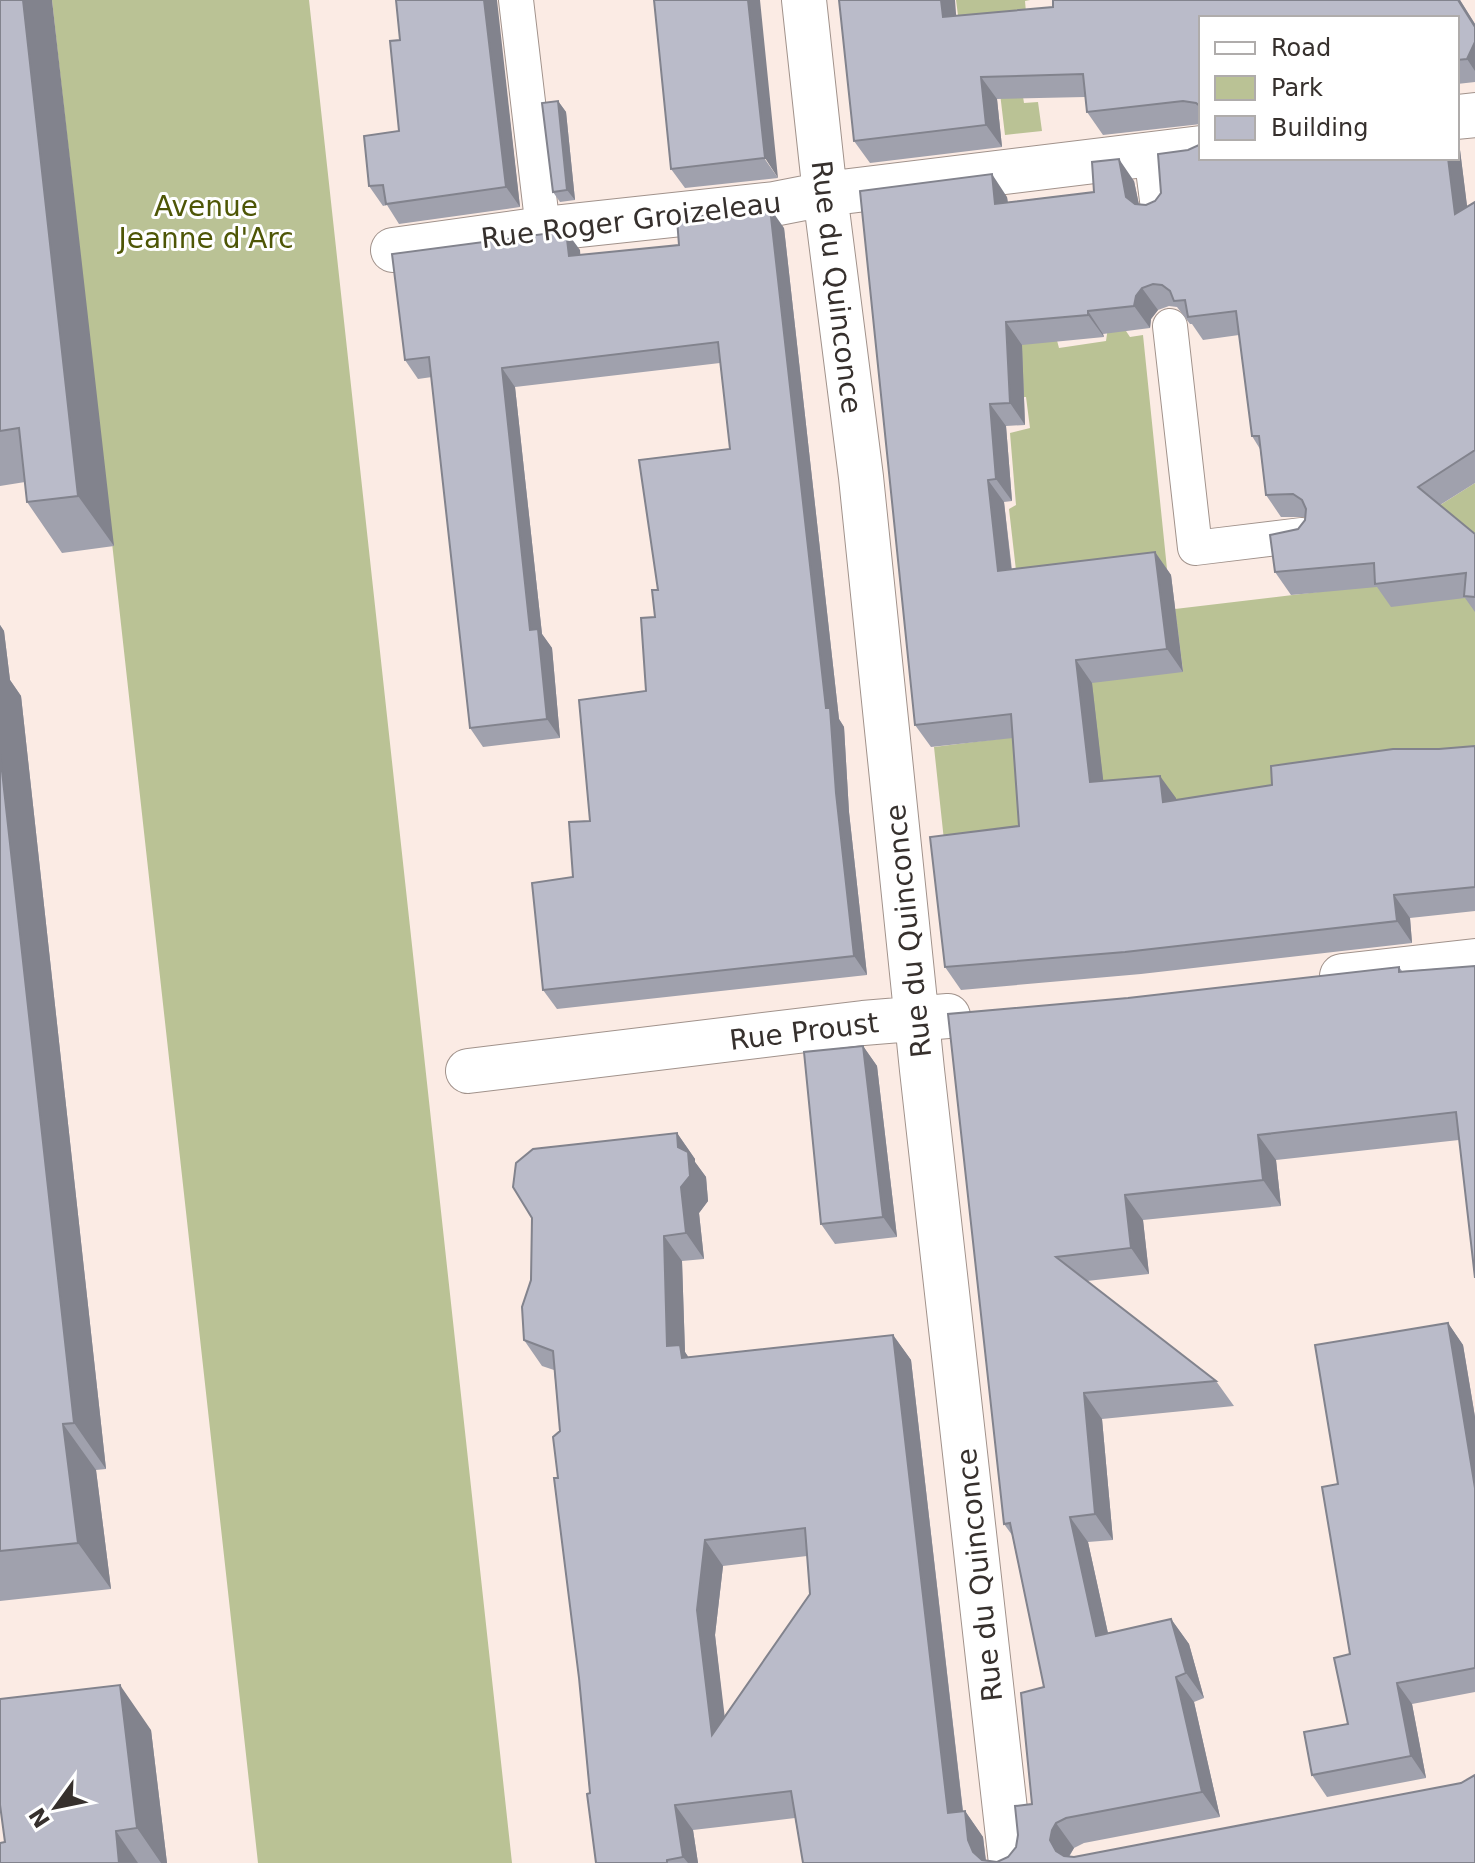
<svg xmlns="http://www.w3.org/2000/svg" width="1475" height="1863" font-family="'DejaVu Sans',sans-serif">
<style>
.green{fill:#bac295}
.lines{fill:none;stroke-linecap:round;stroke-linejoin:round}
.lane-casing{stroke:#a1928b;stroke-width:36}
.street-casing{stroke:#a1928b;stroke-width:46}
.lane{stroke:#fff;stroke-width:34}
.street{stroke:#fff;stroke-width:44}
.wall{fill:#a0a1ad;fill-rule:evenodd}
.shaded-wall{fill:#82838d}
.building{fill:#babbc9;stroke:#82838d;stroke-width:2;fill-rule:evenodd}
.labels{text-anchor:middle;stroke-width:6;stroke-linejoin:round;paint-order:stroke}
.park-label{font-size:28px;fill:#4e5606;stroke:#fff}
.street-label{font-size:28px;fill:#36302d;stroke:#fff}
</style>
<rect width="100%" height="100%" fill="#fbebe4"/>
<!-- green -->
<path class="green" d="M52,0H309L512,1863H258Z
M956,0H1030L1025,1L1027,24L1012,28L1024,103L1038,102L1042,131L1005,135L999,85L963,54Z
M1108,327L1126,331L1130,337L1143,335L1167,569L1018,588L1009,509L1016,505L1010,433L1030,428L1026,397L992,398L1012,337L1055,333L1059,348L1106,341Z
M1475,483V543L1396,533Z
M1326,585L1475,588V792L1288,807L1035,848L946,859L934,747L1023,736L1091,682L1183,671L1175,609L1326,591Z"/>
<g class="lines">
<defs>
<path id="lane" d="M516,0L543,229
M1151,154L1158,208
M1170,326L1195,548L1302,535"/>
<path id="street" d="M804,0L825,194L861,477L922,1070L1011,1863
M1457,117L1475,115
M393,250L543,229L774,204L825,194L1201,148
M1342,976L1475,961
M468,1071L863,1023L948,1016"/>
</defs>
<!-- lane casing -->
<use href="#lane" class="lane-casing"/>
<!-- street casing -->
<use href="#street" class="street-casing"/>
<!-- lane -->
<use href="#lane" class="lane"/>
<!-- street -->
<use href="#street" class="street"/>
</g>
<!-- wall -->
<path class="wall" d="M0,0L114,546L62,553L27,502L25,482L0,486Z
M654,0L778,178L685,188L671,169Z
M1460,0L1475,24V82L1457,84V18H1201V124L1103,135L1087,112L1085,97L997,99L1002,147L870,163L854,141L956,16Z
M496,2L520,207L399,224L387,205L383,206L369,186L399,131L400,40Z
M558,101L566,112L575,200L560,202L553,192Z
M1457,139L1459,142L1467,207L1475,202V483L1440,505L1475,534V612L1465,598L1391,607L1377,587L1291,595L1275,572L1298,529L1305,520V517H1281L1266,495L1260,449L1252,436L1239,335L1203,340L1192,324H1190L1177,307L1169,306L1158,310L1151,319L1150,328L1103,334L1104,337L1022,345L1025,425L1006,426L1012,501L1004,502L1012,570L1155,552L1171,575L1183,672L1092,683L1103,781L1176,798V800L1272,785L1439,749L1475,746V911L1410,918L1412,943L1141,974L961,990L945,967L1019,826L1013,738L931,747L915,725L1007,197L1008,202L1094,192L1134,181L1139,205H1146L1155,201L1188,150L1200,146L1457,158Z
M784,228L839,719L844,727L849,812L867,975L557,1009L543,990L573,877L590,821L646,691L658,590L730,449L720,363L515,387L542,634L552,648L560,738L483,747L470,728L432,377L418,379L405,360L580,250V255L679,245Z
M0,625L4,631L10,680L21,696L106,1469L96,1470L111,1589L0,1601Z
M1475,966L1459,1140L1276,1160L1281,1206L1143,1220L1149,1274L1087,1281L1216,1381L1234,1406L1102,1419L1113,1540L1088,1542L1108,1633L1171,1619L1189,1644L1204,1698L1194,1702L1220,1817L1084,1843L1074,1848L1069,1857L1475,1863H803L795,1818L693,1830L698,1863H596L579,1678L558,1478L560,1431L554,1370L542,1366L524,1340L677,1133L695,1159V1162L706,1177L708,1201L699,1213L704,1259L682,1261L685,1352L688,1357L893,1335L911,1360L963,1811H965L983,1837L986,1860L997,1862L1008,1857L1016,1847L1032,1804L1044,1687L1012,1535L1004,1524L948,1014L1128,998L1399,967L1402,971ZM807,1556L810,1594L724,1717L715,1635L723,1566Z
M863,1046L877,1066L897,1237L835,1244L821,1224Z
M1448,1323L1463,1345L1475,1417V1692L1412,1704L1426,1778L1327,1797L1312,1775L1348,1724L1350,1654L1338,1484Z
M151,1730L167,1863H0L5,1842Z"/>
<!-- shaded-wall -->
<path class="shaded-wall" d="M23,0H52L114,546L78,496Z
M484,0H497L520,207L506,187Z
M748,0H760L778,178L765,158Z
M941,0H955L958,40L943,17Z
M1458,0H1460L1475,24V27Z
M1475,42V71L1467,59Z
M981,77L997,99L1002,147L986,125Z
M558,101L566,112L575,200L567,190Z
M1457,139L1459,142L1471,237L1455,214L1448,158H1457Z
M1119,159L1134,181L1142,219L1126,197Z
M992,174L1007,197L1010,226L995,204Z
M770,208L784,228L839,719L844,727L849,812L867,975L854,956Z
M566,231L580,250L582,275L569,256Z
M1142,288L1158,310L1151,319L1150,328L1134,306L1136,296Z
M1088,311L1103,334L1104,337L1088,315Z
M1006,322L1022,345L1025,425L1010,403Z
M502,368L515,387L542,634L552,648L560,738L547,719L530,630Z
M990,404L1006,426L1012,501L996,479Z
M988,480L1004,502L1014,594L998,571Z
M1155,552L1171,575L1183,672L1167,649Z
M0,625L4,631L10,680L21,696L106,1469L74,1423L0,753Z
M1076,660L1092,683L1106,804L1090,782Z
M1160,776L1176,798L1179,824L1163,802Z
M1394,895L1410,918L1412,943L1397,921Z
M863,1046L877,1066L897,1237L883,1217Z
M677,1133L695,1159V1162L706,1177L708,1201L699,1213L704,1259L686,1233L681,1187Z
M1258,1135L1276,1160L1281,1206L1263,1180Z
M1125,1195L1143,1220L1149,1274L1131,1248Z
M664,1236L682,1261L685,1352L698,1371L667,1346Z
M1448,1323L1463,1345L1475,1417V1488Z
M893,1335L911,1360L966,1839L948,1813Z
M1084,1393L1102,1419L1113,1540L1095,1514Z
M63,1424L96,1470L111,1589L78,1543Z
M1070,1517L1088,1542L1114,1661L1096,1636Z
M705,1540L723,1566L715,1635L730,1761L712,1735L697,1610Z
M1171,1619L1189,1644L1204,1698L1186,1673Z
M1176,1677L1194,1702L1220,1817L1202,1792Z
M1397,1683L1412,1704L1426,1778L1411,1756Z
M120,1685L151,1730L167,1863H161L137,1828Z
M675,1805L693,1830L698,1863H688L683,1857Z
M965,1811L983,1837L986,1863L973,1852L968,1840Z
M1056,1823L1074,1848L1069,1856V1863L1056,1851L1050,1840L1052,1830Z
M116,1831L138,1863H119Z"/>
<!-- building -->
<path class="building" d="M0,0H23L78,496L27,502L19,428L0,431Z
M396,0H484L506,187L386,204L383,185L369,186L364,136L399,131L390,41L400,40Z
M654,0H748L765,158L671,169Z
M839,0H941L943,17L1053,7V0H1458L1475,27V42L1467,59L1457,60V18H1201V107L1196,103L1183,101L1087,112L1083,74L981,77L986,125L854,141Z
M558,101L567,190L553,192L542,103Z
M1201,144V158H1448L1455,214L1475,202V450L1418,487L1475,534V597L1464,596L1466,573L1375,584L1374,563L1275,572L1270,535L1298,529L1305,520L1306,509L1302,500L1293,494L1266,495L1259,436H1252L1236,311L1188,317L1185,300L1174,301L1170,291L1162,285L1153,284L1142,288L1136,296L1134,306L1088,311V315L1006,322L1010,403L990,404L996,479L988,480L998,571L1155,552L1167,649L1076,660L1090,782L1160,776L1163,802L1272,785L1271,766L1393,749H1439L1475,746V887L1394,895L1397,921L1125,952L945,967L930,837L1019,826L1011,714L915,725L860,191L992,174L995,204L1094,192L1092,162L1119,159L1126,197L1135,204L1146,205L1155,201L1161,193L1158,154L1188,150Z
M770,208L826,708H830L836,793L854,956L543,990L532,883L573,877L569,822L590,821L579,700L646,691L641,618L655,617L652,590H658L639,460L730,449L718,342L502,368L530,630L538,629L547,719L470,728L429,357L405,360L392,254L566,231L569,256L679,245L677,219Z
M0,753L74,1423L63,1424L78,1543L0,1551Z
M1475,966V1278L1456,1112L1258,1135L1263,1180L1125,1195L1131,1248L1056,1257L1216,1381L1084,1393L1095,1514L1070,1517L1096,1636L1171,1619L1186,1673L1176,1677L1202,1792L1066,1818L1056,1823L1052,1830L1050,1840L1056,1851L1064,1856L1074,1857L1461,1783L1475,1775V1863H803L791,1791L675,1805L683,1857L667,1860V1863H596L587,1794L590,1793L579,1678L554,1478H558L553,1437L560,1431L553,1351L524,1340L522,1307L531,1280L532,1218L513,1187L516,1163L533,1149L677,1133L678,1147L688,1152L690,1176L681,1187L686,1233L664,1236L667,1346L680,1345L682,1358L893,1335L948,1813L965,1811L968,1840L973,1852L982,1860L997,1862L1008,1857L1016,1847L1018,1835L1015,1806L1032,1804L1021,1693L1044,1687L1010,1523L1004,1524L948,1014L1128,998L1399,967V972ZM805,1528L810,1594L712,1735L697,1610L705,1540Z
M863,1046L883,1217L821,1224L804,1052Z
M1448,1323L1475,1488V1668L1397,1683L1411,1756L1312,1775L1304,1732L1348,1724L1334,1658L1350,1654L1322,1487L1338,1484L1315,1345Z
M120,1685L137,1828L116,1831L119,1863H0V1843L5,1842L0,1805V1699Z"/>
<g class="labels">
<!-- park labels -->
<g class="park-label">
<text x="206" y="216">Avenue<tspan x="206" dy="32">Jeanne d'Arc</tspan></text>
</g>
<!-- street labels -->
<g class="street-label">
<text transform="translate(631 220) rotate(-7)" y="10">Rue Roger Groizeleau</text>
<text transform="translate(837 287) rotate(83)" y="10">Rue du Quinconce</text>
<text transform="translate(908 931) rotate(-96)" y="10">Rue du Quinconce</text>
<text transform="translate(804 1031) rotate(-7)" y="10">Rue Proust</text>
<text transform="translate(979 1575) rotate(-96)" y="10">Rue du Quinconce</text>
</g>
</g>
<!-- legend -->
<rect x="1199" y="16" width="260" height="144" fill="#ffffff" stroke="#afacab" stroke-width="2"/>
<rect x="1215" y="42" width="40" height="12" fill="#ffffff" stroke="#afacab" stroke-width="2"/>
<text x="1271" y="56" font-size="24" fill="#36302d">Road</text>
<rect x="1215" y="76" width="40" height="24" fill="#bac295" stroke="#afacab" stroke-width="2"/>
<text x="1271" y="96" font-size="24" fill="#36302d">Park</text>
<rect x="1215" y="116" width="40" height="24" fill="#babbc9" stroke="#afacab" stroke-width="2"/>
<text x="1271" y="136" font-size="24" fill="#36302d">Building</text>
<!-- north arrow -->
<g transform="translate(56 1807) rotate(237)" stroke="#ffffff" stroke-width="6" paint-order="stroke">
<path d="M0-6L14 30L0 20L-14 30Z" fill="#36302d"/>
<text y="-12" font-size="22" font-weight="bold" text-anchor="middle" fill="#36302d">N</text>
</g>
</svg>
